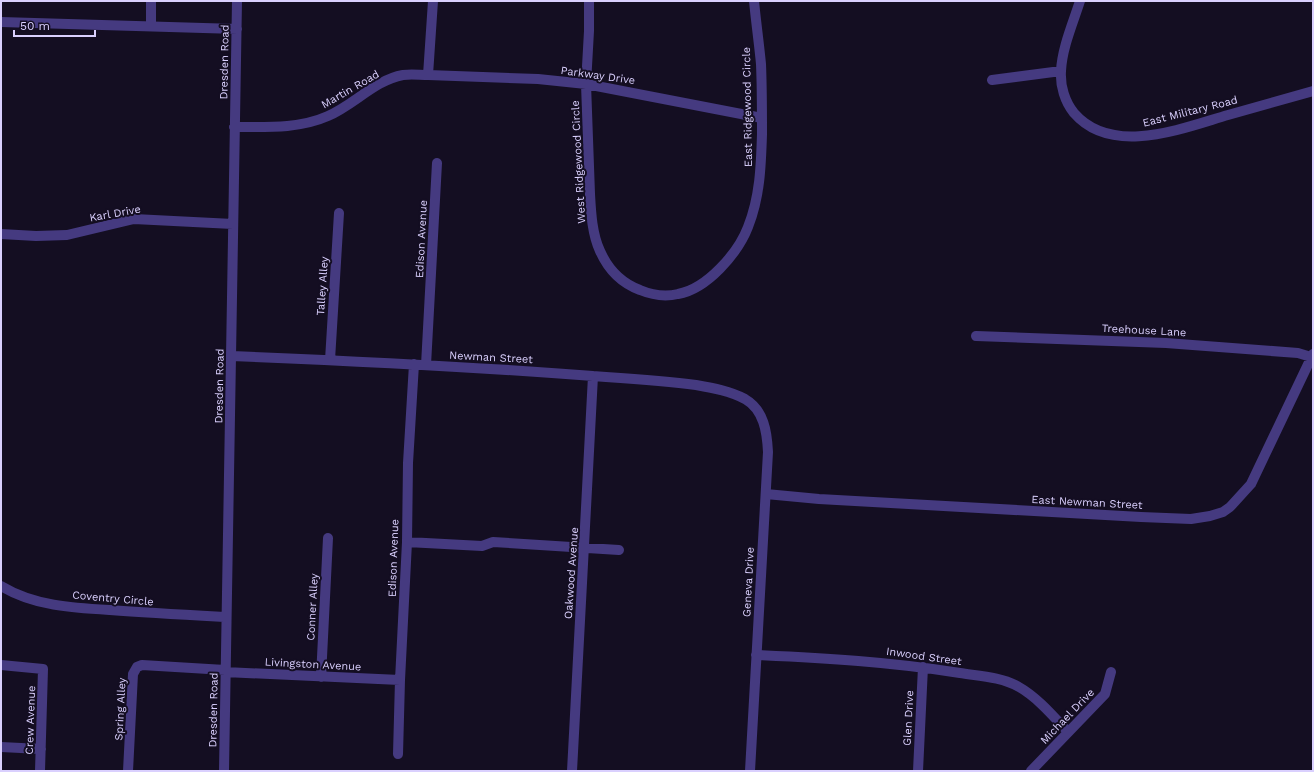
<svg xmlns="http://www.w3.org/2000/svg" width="1314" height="772" font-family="'Work Sans',sans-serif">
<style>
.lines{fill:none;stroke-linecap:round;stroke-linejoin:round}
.minor{stroke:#453a80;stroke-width:10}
.labels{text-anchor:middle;stroke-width:4;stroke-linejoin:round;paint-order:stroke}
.street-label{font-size:11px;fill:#dad0fe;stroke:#140e22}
</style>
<rect width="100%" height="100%" fill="#140e22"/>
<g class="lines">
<!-- minor -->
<path class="minor" d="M589,1V31L586,84L590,194C591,212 592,234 600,251C608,269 621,283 640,290C652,295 665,297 678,294C707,289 738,253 748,227C760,197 761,166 762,134C762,111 762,87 761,64C759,43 756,22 754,1
M1080,1C1073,23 1062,48 1061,71C1060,86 1065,102 1074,113C1112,157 1183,128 1228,115C1257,107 1285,99 1313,91
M1,22L237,29
M151,26V1
M428,75L538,79L586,84L762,118
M992,80L1061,71
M234,127C265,127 299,129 328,116C354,105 375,80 403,75C411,74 420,75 428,75L433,1
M1,234L36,236L67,235L134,219L233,224
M976,336L1166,343L1298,353L1311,357
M232,356C356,361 481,367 606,377C636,379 666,381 696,385C713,388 730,391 745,399C764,410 767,432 768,452L750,771
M330,360L339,213
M426,365L437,163
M766,494L819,499L1141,517L1191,519L1210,516L1223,512L1230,507L1251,484L1313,354
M407,542L482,546L493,542L619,550
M1,586C34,606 73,608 110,610C149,613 188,615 226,617
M756,655C825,658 892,662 960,673C979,676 1002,677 1019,687C1037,697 1054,717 1068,732
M1,665L43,669L40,771
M225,672L400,680
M321,677L328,538
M1,747L41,749
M398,754L400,680L407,542L408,463L414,364
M128,771L133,674L137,667L142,665L225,670
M224,771L237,1
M572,771L593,376
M918,771L923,667
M1031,771L1105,694L1111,672"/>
</g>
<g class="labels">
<!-- street labels -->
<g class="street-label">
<text transform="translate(224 62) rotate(-89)" y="4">Dresden Road</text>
<text transform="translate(598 75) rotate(8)" y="4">Parkway Drive</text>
<text transform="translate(350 89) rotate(-30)" y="4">Martin Road</text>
<text transform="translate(747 107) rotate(-91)" y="4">East Ridgewood Circle</text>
<text transform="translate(1190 111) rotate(-14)" y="4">East Military Road</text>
<text transform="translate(578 162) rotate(-93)" y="4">West Ridgewood Circle</text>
<text transform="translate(115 213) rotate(-10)" y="4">Karl Drive</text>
<text transform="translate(421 239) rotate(-87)" y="4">Edison Avenue</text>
<text transform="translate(322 286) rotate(-86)" y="4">Talley Alley</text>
<text transform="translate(1144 330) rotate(3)" y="4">Treehouse Lane</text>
<text transform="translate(491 357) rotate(3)" y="4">Newman Street</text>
<text transform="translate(219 386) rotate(-89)" y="4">Dresden Road</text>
<text transform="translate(1087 502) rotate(3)" y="4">East Newman Street</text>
<text transform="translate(393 558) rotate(-88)" y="4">Edison Avenue</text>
<text transform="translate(571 573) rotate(-86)" y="4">Oakwood Avenue</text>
<text transform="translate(748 582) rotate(-87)" y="4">Geneva Drive</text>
<text transform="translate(113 598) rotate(5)" y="4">Coventry Circle</text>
<text transform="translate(312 607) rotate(-87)" y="4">Conner Alley</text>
<text transform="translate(924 656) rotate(8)" y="4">Inwood Street</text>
<text transform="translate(313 664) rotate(3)" y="4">Livingston Avenue</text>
<text transform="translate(120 709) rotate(-87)" y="4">Spring Alley</text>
<text transform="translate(213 710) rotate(-89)" y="4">Dresden Road</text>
<text transform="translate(1067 716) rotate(-46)" y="4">Michael Drive</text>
<text transform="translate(908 718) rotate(-87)" y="4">Glen Drive</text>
<text transform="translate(30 720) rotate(-88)" y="4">Crew Avenue</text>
</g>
</g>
<!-- border -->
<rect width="1314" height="772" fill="none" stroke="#dad0fe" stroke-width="4"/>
<!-- scale -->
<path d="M14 30v6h81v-6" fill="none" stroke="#dad0fe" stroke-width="2"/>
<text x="20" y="30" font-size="12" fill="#dad0fe" stroke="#140e22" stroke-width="3" paint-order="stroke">50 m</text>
</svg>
